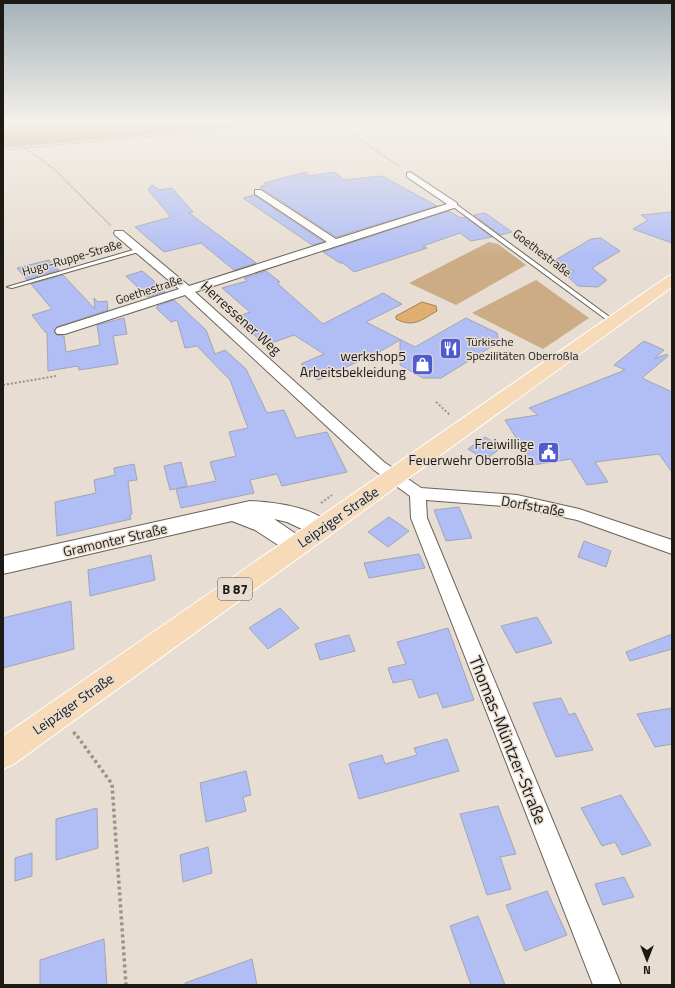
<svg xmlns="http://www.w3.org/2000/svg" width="675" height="988" font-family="'Titillium Web',sans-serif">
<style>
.green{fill:#cbac85}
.water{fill:#dfae70;stroke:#a58155}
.building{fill:#b1bef5;stroke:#a2a5b2}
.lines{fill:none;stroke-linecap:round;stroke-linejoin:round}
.lane-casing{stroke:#696157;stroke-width:2}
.street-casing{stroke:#696157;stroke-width:2}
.secondary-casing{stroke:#696157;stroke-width:2}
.primary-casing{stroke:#fff;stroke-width:2}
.path-far2{stroke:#9a928a;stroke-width:1.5;stroke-dasharray:1 1;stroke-linecap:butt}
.path-far1{stroke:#9a928a;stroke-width:2;stroke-dasharray:2 2;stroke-linecap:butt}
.path{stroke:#9a928a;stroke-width:3.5;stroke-dasharray:3 3;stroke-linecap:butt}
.lane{fill:#fff;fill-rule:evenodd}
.street{fill:#fff;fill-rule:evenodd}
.secondary{fill:#fff;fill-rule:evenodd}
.primary{fill:#f7dbb9;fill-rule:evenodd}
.labels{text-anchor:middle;stroke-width:3;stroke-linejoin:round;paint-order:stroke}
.far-street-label{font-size:12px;fill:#1d1915;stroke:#e7ddd2}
.far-poi-label{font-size:12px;fill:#1d1915;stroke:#e7ddd2;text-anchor:start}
.shield{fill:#e7ddd2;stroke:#5a544e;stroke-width:1}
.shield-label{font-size:13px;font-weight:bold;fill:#1d1915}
.street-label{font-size:14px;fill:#1d1915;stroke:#e7ddd2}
.poi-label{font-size:14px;fill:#1d1915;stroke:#e7ddd2;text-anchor:end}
.near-street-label{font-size:17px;fill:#1d1915;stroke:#e7ddd2}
</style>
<rect width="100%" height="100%" fill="#e7ddd2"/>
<!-- green -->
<path class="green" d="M3,120H312L3,148Z
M489,242L498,244L526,265L456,305L409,283Z
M536,280L589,318L543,349L472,313Z"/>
<!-- water -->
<path class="water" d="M422,302L436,306L437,311C421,320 414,328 396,319V316Z"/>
<!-- building -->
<path class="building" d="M306,172L309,176L335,172L344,180L382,176L437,206L336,237L260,187L266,185L264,183Z
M152,185L159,190L172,188L193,212L189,213L256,263L234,270L201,243L164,252L135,227L171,217L148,190Z
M254,195L324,242L312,245L243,198Z
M448,211L461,218L465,217L492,237L471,241L460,233L423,246L427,248L354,272L343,263H340L323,252Z
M672,212V243L633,229L648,220L641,215Z
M485,213L512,232L500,235L474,215Z
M601,238L620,251L592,268L607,280L598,287L578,286L567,276L574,271L552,262L591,239Z
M49,260L59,270L27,280L17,268Z
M142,271L153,280L165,292L148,297L126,276Z
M266,271L280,282L277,283L323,324L383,293L402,304L366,322L415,347L466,318L497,333L499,342L441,378H423L400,365V340L381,351L318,380L301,364L324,354L294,335L266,345L234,318L250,312L222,288L247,281L244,278Z
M63,275L95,309L94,298L98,302L107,301L108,310L56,327L54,330L56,335L64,336L66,352L100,345L97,325L124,318L127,334L113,336L118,364L79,370L78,366L48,371L47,332H45L32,315L52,309L31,284Z
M174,300L206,330L215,354L225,350L246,369L267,413L284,410L296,438L327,432L347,472L282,486L277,474L250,480L254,493L181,508L176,489L216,481L210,462L236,456L229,432L248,428L230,380L197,346L185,348L177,320L171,322L156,308L158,307L157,306Z
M644,341L664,350L654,359L667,354L668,356L642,378L672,392V472L659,454L595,462L608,482L587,485L571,459L533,465L505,420L538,415L529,408L625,370L614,365Z
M485,437L502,447L485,460L468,449Z
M181,462L187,486L170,490L164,466Z
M134,464L137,480L128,481L132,514L130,515L131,519L57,536L55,502L96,493L94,480L115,475L114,468Z
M459,507L472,538L446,541L434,510Z
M389,517L409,531L388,547L368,532Z
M584,541L611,551L606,567L578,557Z
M419,554L425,568L369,578L364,563Z
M151,555L155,580L90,596L88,570Z
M71,601L74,649L3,668V618Z
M280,608L299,628L268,649L249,628Z
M537,617L552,643L516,653L501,626Z
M448,628L474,700L443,708L437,693L419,698L412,679L393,683L388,668L406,664L397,642Z
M672,634V649L630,661L626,652Z
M349,635L355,651L320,660L315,644Z
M561,698L569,715L575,713L593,750L556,757L533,703Z
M672,708V744L655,747L637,714Z
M447,739L459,771L359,799L349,764L382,755L385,764L417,755L414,748Z
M246,771L251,795L243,797L246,811L206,822L200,783Z
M621,795L651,845L622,855L615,842L602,846L581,808Z
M498,806L516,854L500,857L511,889L487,895L460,814Z
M97,808L98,848L56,860V819Z
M208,847L212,873L183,882L180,855Z
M32,853V876L15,881V858Z
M624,877L634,897L603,905L595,884Z
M547,891L567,935L525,951L506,905Z
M478,916L505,985H471L450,926Z
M104,939L107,985H40V960Z
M252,959L257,985H185V983Z"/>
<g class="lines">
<defs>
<path id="lane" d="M452,204H456L615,321V323H611L452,206Z
M140,248L143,250L142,251L12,288L7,287Z"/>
<path id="street" d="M410,172L457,203V207L195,292L384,462L421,488L517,495L579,509L672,540V554L577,520L517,507L426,500L427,518L621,985H593L411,518L410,496L374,470L185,295L65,334H57L55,331L57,328L179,289L115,235L114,233L115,231H123L189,286L327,242L255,194V190H261L336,239L447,204L407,177V173Z"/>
<path id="secondary" d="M250,501C273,502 320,507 333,529L329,535L321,538L287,522L274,519L305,540L309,546L305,552L297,555L289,552L255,530L232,521L3,574V556Z"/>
<path id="primary" d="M672,275V287L14,764L3,769V736L667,277Z"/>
</defs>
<!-- lane casing -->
<use href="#lane" class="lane-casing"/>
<!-- street casing -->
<use href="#street" class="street-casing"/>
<!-- secondary casing -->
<use href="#secondary" class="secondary-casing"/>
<!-- primary casing -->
<use href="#primary" class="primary-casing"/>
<!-- path-far2 -->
<path class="path-far2" d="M336,120L358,138L400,167
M3,132L55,170L111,226
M3,150L329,120"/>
<!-- path-far1 -->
<path class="path-far1" d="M3,385L56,376
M436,402L450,415
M321,503L332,495"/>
<!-- path -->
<path class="path" d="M73,734L75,733L112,784L126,985"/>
<!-- lane -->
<use href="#lane" class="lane"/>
<!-- street -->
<use href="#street" class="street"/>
<!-- secondary -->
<use href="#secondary" class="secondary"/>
<!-- primary -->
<use href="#primary" class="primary"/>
</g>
<!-- sky -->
<linearGradient id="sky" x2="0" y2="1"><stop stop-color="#a4b2b8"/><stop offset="0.47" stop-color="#f4f0eb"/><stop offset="1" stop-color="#f4f0eb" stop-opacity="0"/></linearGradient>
<rect width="675" height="258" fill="url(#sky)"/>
<!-- icons -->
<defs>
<symbol id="restaurant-square" viewBox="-11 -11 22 22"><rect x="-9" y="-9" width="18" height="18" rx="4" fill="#4f5bd1" stroke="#e7ddd2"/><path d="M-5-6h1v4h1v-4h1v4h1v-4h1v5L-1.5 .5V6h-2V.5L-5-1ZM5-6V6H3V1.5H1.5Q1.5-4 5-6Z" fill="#fff"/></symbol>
<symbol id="shop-square" viewBox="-11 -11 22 22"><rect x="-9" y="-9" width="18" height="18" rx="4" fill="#4f5bd1" stroke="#e7ddd2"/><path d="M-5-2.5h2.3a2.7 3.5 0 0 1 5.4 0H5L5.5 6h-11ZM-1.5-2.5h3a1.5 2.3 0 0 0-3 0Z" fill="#fff"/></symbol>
<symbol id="civic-square" viewBox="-11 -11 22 22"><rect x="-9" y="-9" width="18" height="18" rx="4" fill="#4f5bd1" stroke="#e7ddd2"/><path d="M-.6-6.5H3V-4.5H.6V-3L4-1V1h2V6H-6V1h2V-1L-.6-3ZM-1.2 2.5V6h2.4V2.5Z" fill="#fff"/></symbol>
</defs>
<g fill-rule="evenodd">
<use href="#restaurant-square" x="438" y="336" width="25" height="25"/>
<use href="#shop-square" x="410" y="352" width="25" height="25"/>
<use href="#civic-square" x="536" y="440" width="25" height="25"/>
</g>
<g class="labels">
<!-- far-street labels -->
<g class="far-street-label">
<text transform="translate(542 253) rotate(37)" y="4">Goethestraße</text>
<text transform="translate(72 258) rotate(-16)" y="4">Hugo-Ruppe-Straße</text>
<text transform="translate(149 290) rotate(-18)" y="4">Goethestraße</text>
</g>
<!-- far-poi labels -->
<g class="far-poi-label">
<text x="466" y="346">Türkische<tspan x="466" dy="14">Spezilitäten Oberroßla</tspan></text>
</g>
<!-- shield labels -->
<rect class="shield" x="218" y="578" width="34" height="22" rx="3"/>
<g class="shield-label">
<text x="235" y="594">B 87</text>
</g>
<!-- street labels -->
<g class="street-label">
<text transform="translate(241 318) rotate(42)" y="5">Herressener Weg</text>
<text transform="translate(533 506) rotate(10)" y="5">Dorfstraße</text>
<text transform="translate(338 517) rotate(-35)" y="5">Leipziger Straße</text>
<text transform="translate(115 540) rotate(-13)" y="5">Gramonter Straße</text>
<text transform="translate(73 704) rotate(-35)" y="5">Leipziger Straße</text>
</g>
<!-- poi labels -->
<g class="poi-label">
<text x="406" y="361">werkshop5<tspan x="406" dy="16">Arbeitsbekleidung</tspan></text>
<text x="534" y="449">Freiwillige<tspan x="534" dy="16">Feuerwehr Oberroßla</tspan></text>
</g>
<!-- near-street labels -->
<g class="near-street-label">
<text transform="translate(508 740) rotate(68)" y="6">Thomas-Müntzer-Straße</text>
</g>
</g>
<!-- border -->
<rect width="675" height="988" fill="none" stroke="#1d1915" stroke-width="8"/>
<!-- north arrow -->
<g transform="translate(647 960) rotate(180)" stroke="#e7ddd2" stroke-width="3" paint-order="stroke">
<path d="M0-3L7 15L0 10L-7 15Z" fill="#1d1915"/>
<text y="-6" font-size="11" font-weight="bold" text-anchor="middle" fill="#1d1915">N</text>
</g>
</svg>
